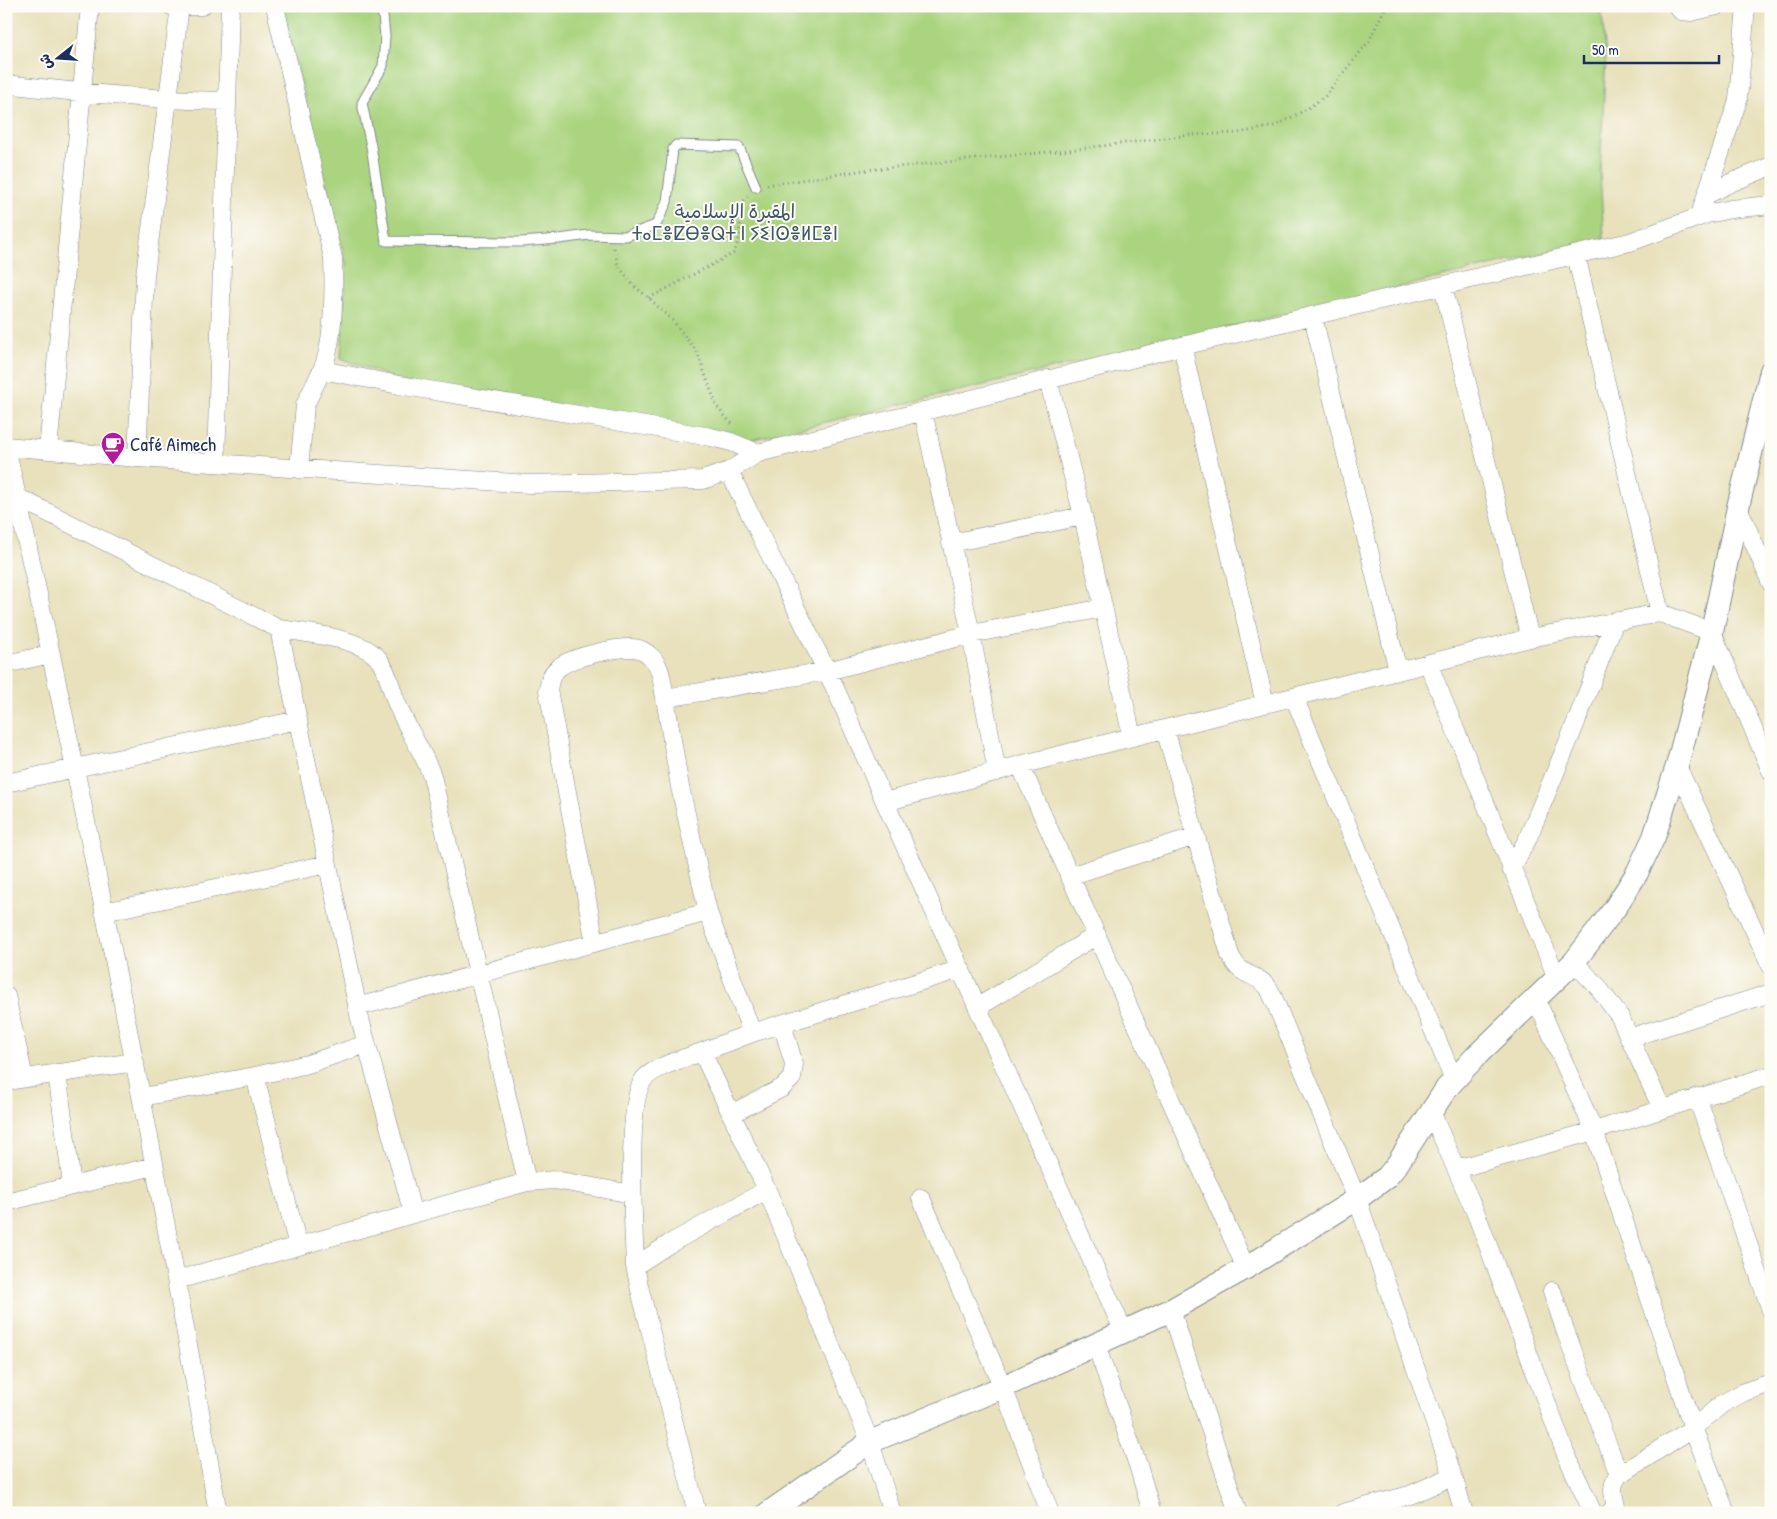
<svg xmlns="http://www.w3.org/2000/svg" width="1777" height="1519" font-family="'Patrick Hand','Playpen Sans Arabic','Noto Sans Tifinagh',sans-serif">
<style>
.green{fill:#abd480;stroke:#63826f}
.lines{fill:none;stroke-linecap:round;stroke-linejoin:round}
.service-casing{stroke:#82888d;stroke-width:11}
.minor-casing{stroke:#82888d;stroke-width:19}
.tertiary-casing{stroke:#82888d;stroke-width:24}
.path{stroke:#82888d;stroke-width:3;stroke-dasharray:1 4;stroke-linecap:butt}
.service{stroke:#fff;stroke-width:9}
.minor{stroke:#fff;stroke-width:18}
.tertiary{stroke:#fff;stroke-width:22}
.labels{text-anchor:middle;stroke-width:4;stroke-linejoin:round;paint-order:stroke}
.park-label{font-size:19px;fill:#3f5866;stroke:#fdfcf7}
.poi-label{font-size:19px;fill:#1b2f5e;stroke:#fdfcf7;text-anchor:start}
</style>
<rect width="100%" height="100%" fill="#fdfcf7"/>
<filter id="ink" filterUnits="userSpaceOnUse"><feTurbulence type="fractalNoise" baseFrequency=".02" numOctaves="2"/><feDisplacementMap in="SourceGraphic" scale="10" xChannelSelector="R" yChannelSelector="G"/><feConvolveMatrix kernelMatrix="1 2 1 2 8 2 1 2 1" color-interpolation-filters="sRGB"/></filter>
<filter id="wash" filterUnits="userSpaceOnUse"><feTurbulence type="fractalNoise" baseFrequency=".0096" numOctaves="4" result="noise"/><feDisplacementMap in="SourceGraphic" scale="20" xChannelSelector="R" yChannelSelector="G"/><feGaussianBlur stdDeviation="1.12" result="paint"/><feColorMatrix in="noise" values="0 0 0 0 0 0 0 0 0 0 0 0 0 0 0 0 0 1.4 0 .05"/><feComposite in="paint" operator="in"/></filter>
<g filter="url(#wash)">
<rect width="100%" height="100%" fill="#e8e1bc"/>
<!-- green -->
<path class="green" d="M282,6H1601L1606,54L1600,173L1604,239L746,441L405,383L341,358L346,263Z"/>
</g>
<g filter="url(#ink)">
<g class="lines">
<defs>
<path id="service" d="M382,6L385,36L383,66L362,103L371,146L386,241L521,242L559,239L589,235L626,236L656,225L667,202L673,149L676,145L739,147L756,187"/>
<path id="minor" d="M171,6H202
M275,6L333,258C334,288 334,343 322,370L399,385L711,437L731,442L758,453
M1677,6L1681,11L1691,12L1717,6
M6,84C80,93 153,100 227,101
M1708,194L1728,184L1771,166
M1699,217L1738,100L1746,6
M1576,255L1660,613
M1443,286L1530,638
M1313,317L1398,671
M1182,346L1265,704
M1048,379L1083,516L1132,737
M923,411L971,634L997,772
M6,446L137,458L530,484L703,480L729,471L758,453L1182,346L1630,242L1707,214L1731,209L1771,205
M6,447C84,801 156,1156 218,1513
M48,450L90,6
M137,458L145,275L180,6
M216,463L230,6
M299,469L305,405L322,370
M729,471L835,688L885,802L1124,1332
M17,497L279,629L360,1019L413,1214
M1738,507L1771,583
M951,543L1083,516
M279,629C306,633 365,638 380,661C389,674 391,690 397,704C407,729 423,751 432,776L527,1182
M1428,663L1557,978
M6,664L51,654
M1294,697L1454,1080
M1165,729L1230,955C1242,979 1253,971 1267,986C1270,989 1271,994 1273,997L1357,1199L1453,1476L1410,1495L1343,1513
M1020,765L1246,1268
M1677,766L1771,966
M6,783L298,720
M885,802L1020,765L1530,638L1660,613L1712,632L1771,771
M1511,869L1527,840L1573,730L1615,621
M1069,876L1196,836
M104,912L328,864
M708,912L680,787L665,698L827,671L971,634L1103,608
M595,943L548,690C550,681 550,675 557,669C569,657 622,645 639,649C642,650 647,653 649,655C662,665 662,683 665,698
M1574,962L1598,987L1620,1017L1662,1109
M6,996L24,1078
M1536,999L1594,1131L1693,1428L1726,1513
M357,1007L708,912L752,1033
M978,1007L1097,935
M1629,1038L1771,993
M57,1073L72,1185
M255,1076L298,1246
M6,1081L135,1062
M142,1097L255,1076L308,1064L366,1044
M1697,1097L1771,1310
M1431,1112L1477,1216L1565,1452L1593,1513
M731,1114L782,1088L792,1078L794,1064L782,1024
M1456,1169L1594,1131L1771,1075
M921,1198L1003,1387L1050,1513
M6,1202L154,1166
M635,1266C634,1232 625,1102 644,1079C655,1066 686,1058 702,1052
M177,1280L527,1182L555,1180L632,1194
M1552,1291L1565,1330L1619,1475
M1171,1310L1238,1513
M1096,1345L1138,1465L1152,1513
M1453,1476L1464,1513
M697,1513L640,1290L635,1266L669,1244L767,1190
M892,1513L870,1442L767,1190L702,1052L752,1033L961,969
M1609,1513L1616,1506C1613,1494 1610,1485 1619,1475L1693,1428L1722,1404L1744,1392L1771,1383"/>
<path id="tertiary" d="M768,1513L870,1442L1003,1387L1171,1310L1246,1268L1357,1199L1387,1177L1396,1166L1446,1089L1476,1056L1574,962L1615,908L1637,873L1654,837L1677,766L1712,632L1738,507L1771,371"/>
</defs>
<!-- service casing -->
<use href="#service" class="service-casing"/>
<!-- minor casing -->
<use href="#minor" class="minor-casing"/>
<!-- tertiary casing -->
<use href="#tertiary" class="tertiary-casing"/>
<!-- path -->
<path class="path" d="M767,185L865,170L1069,150L1190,135L1238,133L1275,126L1307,109L1325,96L1369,41L1386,6
M614,248L618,265L633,285L649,298L673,321L697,352L717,407L732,424
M649,298L734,253L739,239L742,203L748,196"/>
<!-- service -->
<use href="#service" class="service"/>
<!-- minor -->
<use href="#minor" class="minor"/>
<!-- tertiary -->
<use href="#tertiary" class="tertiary"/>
</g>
</g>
<!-- icons -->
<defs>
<symbol id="cafe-pin" viewBox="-11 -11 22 30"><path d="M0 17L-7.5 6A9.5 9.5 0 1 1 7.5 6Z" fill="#b5179e" stroke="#fdfcf7"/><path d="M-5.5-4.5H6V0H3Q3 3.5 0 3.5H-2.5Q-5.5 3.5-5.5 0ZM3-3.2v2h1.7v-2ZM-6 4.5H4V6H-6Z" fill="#fff"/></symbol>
</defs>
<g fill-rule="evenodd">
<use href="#cafe-pin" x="99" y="430" width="28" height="38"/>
</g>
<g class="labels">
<!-- park labels -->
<g class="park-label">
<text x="735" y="218">المقبرة الإسلامية<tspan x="735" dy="22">ⵜⴰⵎⴻⵇⴱⴻⵕⵜ ⵏ ⵢⵉⵏⵙⴻⵍⵎⴻⵏ</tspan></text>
</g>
<!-- poi labels -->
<g class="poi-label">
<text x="130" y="451">Café Aimech</text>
</g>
</g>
<!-- margin -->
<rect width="1777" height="1519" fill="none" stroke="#fdfcf7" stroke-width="25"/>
<!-- north arrow -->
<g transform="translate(58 58) rotate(253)" stroke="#fdfcf7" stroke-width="4" paint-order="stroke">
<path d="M0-4L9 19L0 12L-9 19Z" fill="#1b2f5e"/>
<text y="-8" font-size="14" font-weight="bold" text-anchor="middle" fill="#1b2f5e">ش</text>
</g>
<!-- scale -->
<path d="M1584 55v8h135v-8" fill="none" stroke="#1b2f5e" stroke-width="2.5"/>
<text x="1592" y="55" font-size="15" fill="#1b2f5e" stroke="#fdfcf7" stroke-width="4" paint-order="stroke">50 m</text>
</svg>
